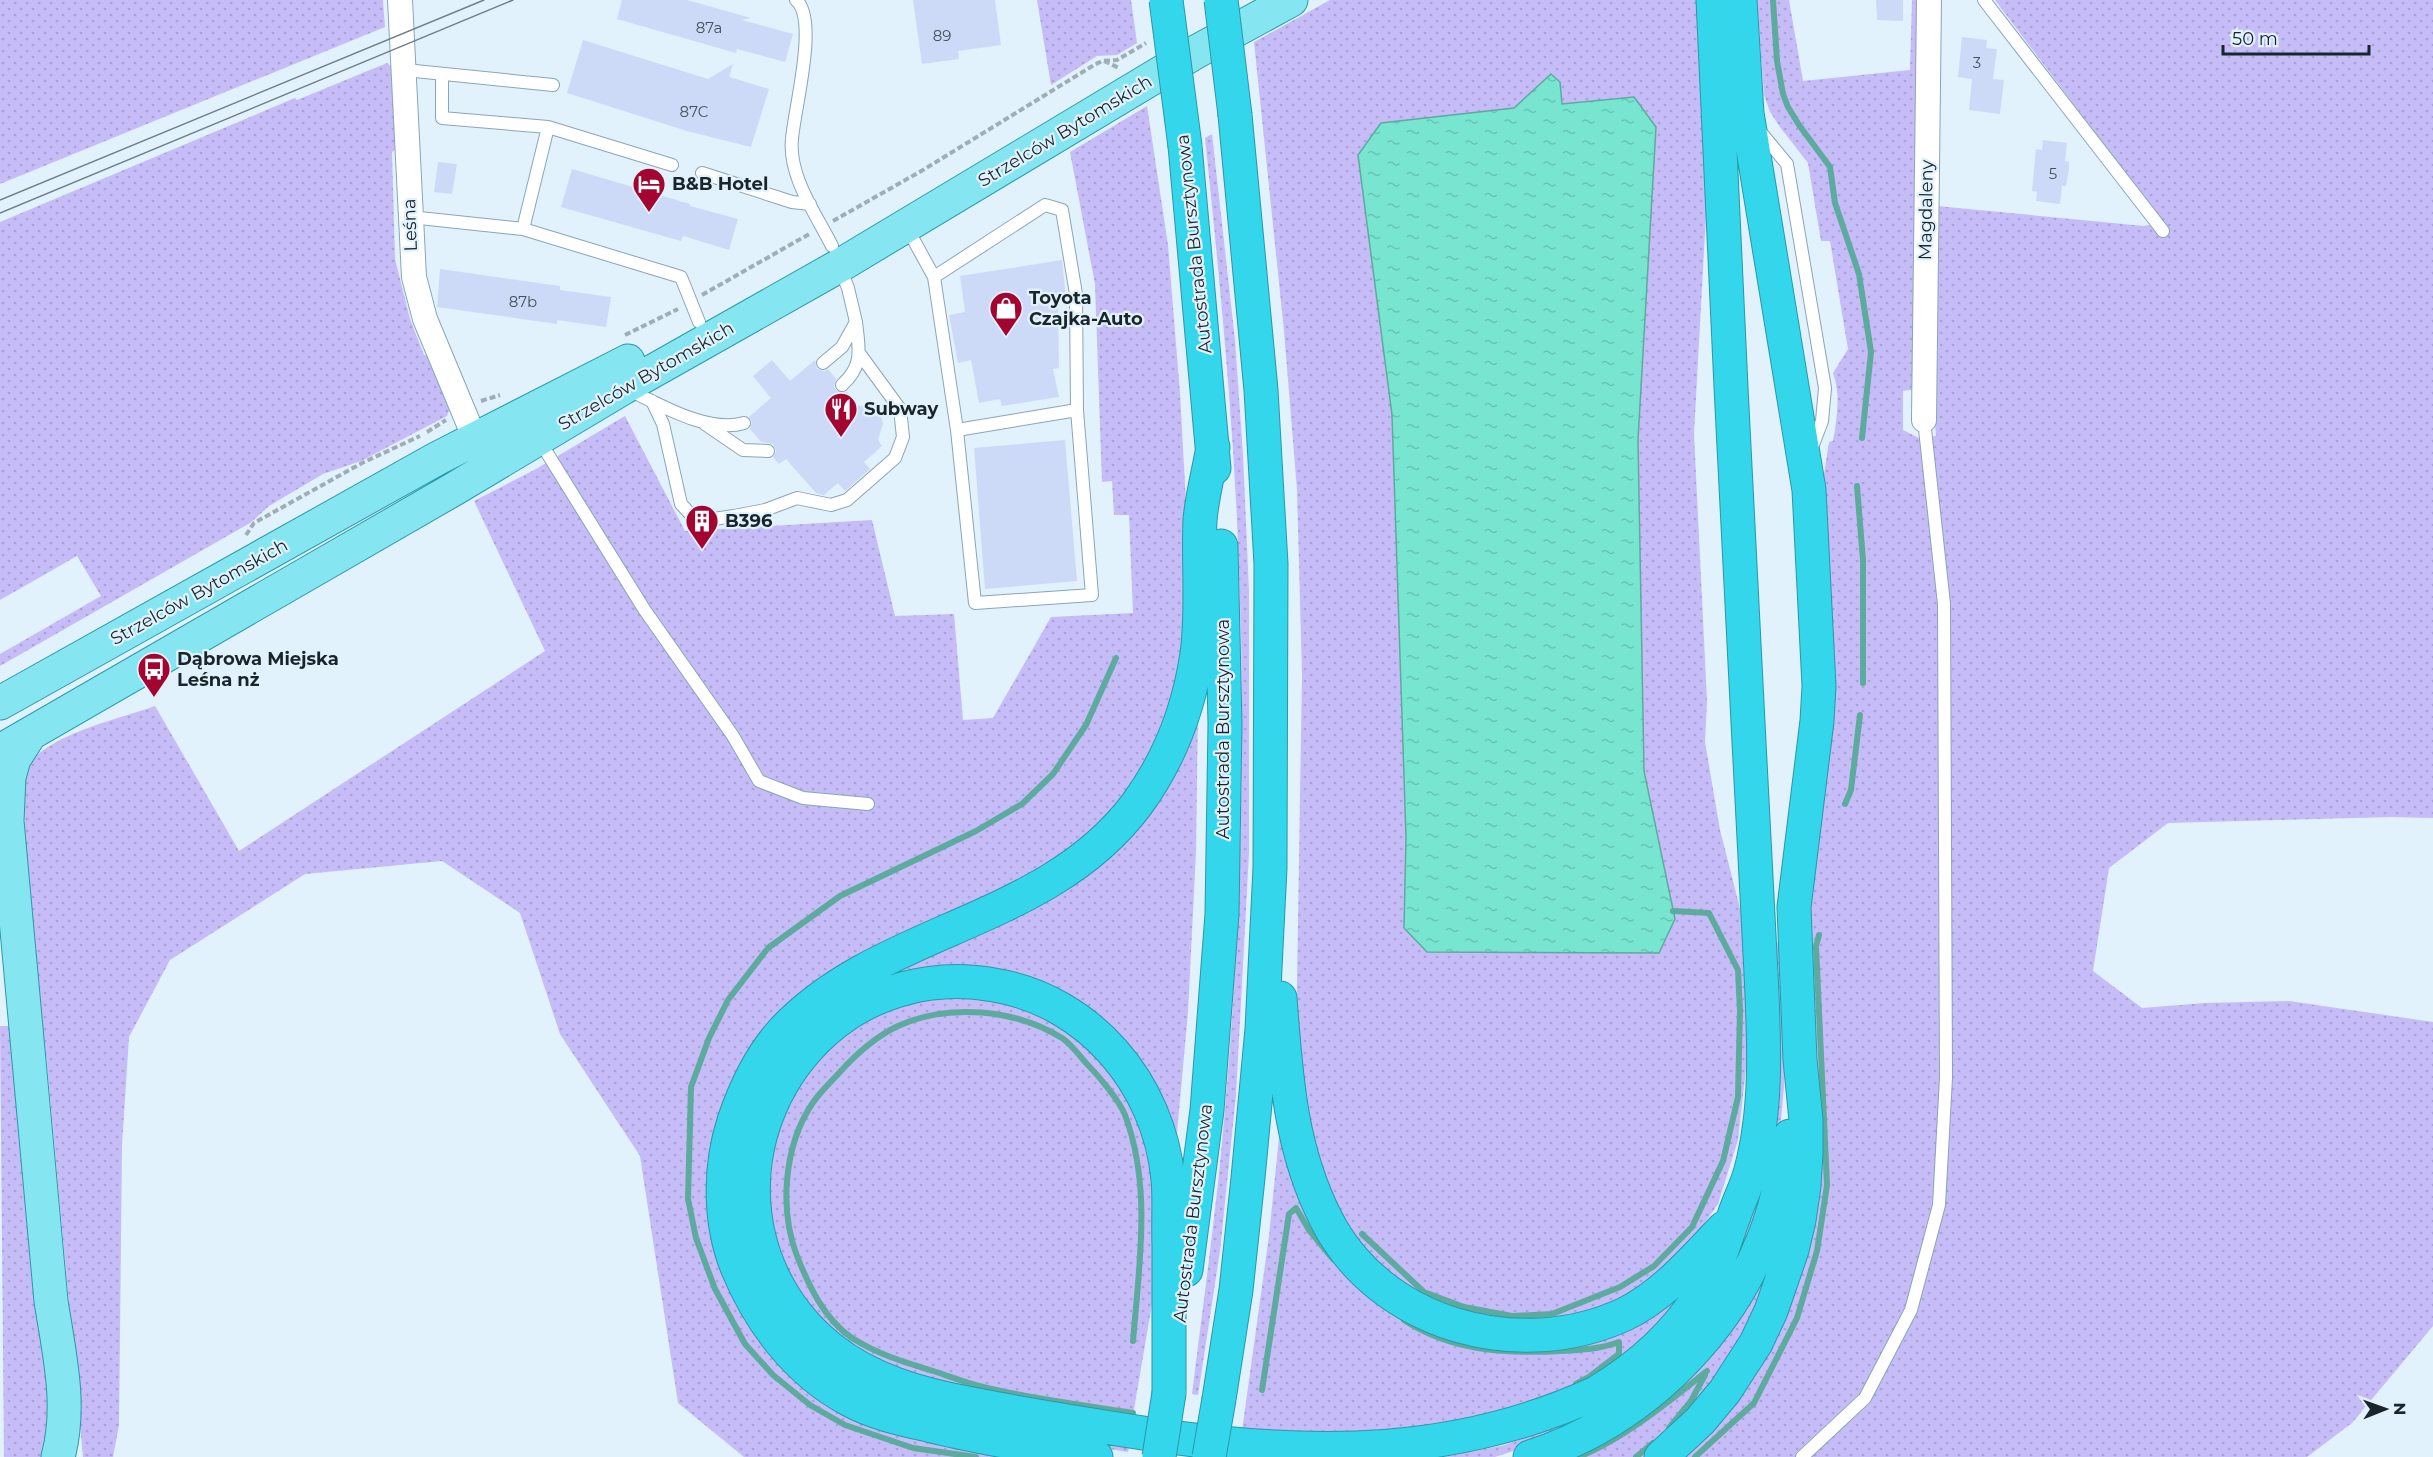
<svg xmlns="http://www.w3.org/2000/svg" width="2433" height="1457" font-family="Montserrat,sans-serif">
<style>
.grass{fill:url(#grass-dots);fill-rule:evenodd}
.water{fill:url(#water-ripples);stroke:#5cab9e;stroke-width:1.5}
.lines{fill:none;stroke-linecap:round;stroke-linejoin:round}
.stream{stroke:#5cab9e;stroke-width:6}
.building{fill:#ccdaf7}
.lane-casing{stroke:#8aa5b6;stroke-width:14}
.street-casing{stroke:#8aa5b6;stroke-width:26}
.primary-casing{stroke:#2a98a7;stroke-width:35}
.highway-casing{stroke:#2a98a7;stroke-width:35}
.path{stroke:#9eadb6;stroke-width:4;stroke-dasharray:6 3;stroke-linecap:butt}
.lane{stroke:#fff;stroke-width:12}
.street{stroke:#fff;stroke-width:24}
.primary{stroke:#85e6f2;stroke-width:33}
.highway{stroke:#33d6ea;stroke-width:33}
.tram{stroke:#707e86;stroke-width:1.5}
.highway-bridge-casing{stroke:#2a98a7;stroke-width:35;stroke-linecap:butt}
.highway-bridge{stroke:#33d6ea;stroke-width:33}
.labels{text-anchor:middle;stroke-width:4.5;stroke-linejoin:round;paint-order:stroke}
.number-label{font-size:15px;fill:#46525e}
.street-label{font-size:18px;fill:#1a252b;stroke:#e1f2fd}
.poi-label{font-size:18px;font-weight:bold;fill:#1a252b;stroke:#e1f2fd;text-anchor:start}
</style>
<defs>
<pattern id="grass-dots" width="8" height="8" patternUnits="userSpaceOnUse" patternTransform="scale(1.5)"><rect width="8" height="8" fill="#c6bcf7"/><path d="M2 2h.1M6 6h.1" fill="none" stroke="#aaa1d4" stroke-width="1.8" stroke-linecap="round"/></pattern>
<pattern id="water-ripples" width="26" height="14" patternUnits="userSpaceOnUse" patternTransform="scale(1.5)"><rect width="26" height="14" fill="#78e5d0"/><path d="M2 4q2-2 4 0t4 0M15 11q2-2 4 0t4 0" fill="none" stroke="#67c4b3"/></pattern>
</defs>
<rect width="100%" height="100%" fill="#e1f2fd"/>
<!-- grass -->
<path class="grass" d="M0,0H383L385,27L0,184Z
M1037,0H1131L1137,43L1117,55L1097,56L1051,85Z
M1330,0H1702L1709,160L1694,434L1707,701L1705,742L1720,830L1743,920L1749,1041L1738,1140L1718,1204L1681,1257L1634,1296L1577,1317L1532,1326L1484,1320L1404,1287L1346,1231L1304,1124L1296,1046L1302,674L1297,490L1284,331L1254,42ZM1560,82L1561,104L1634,97L1656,128L1638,440L1644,771L1675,919L1404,927L1406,837L1392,415L1358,155L1381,123L1514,108Z
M1757,0H1789L1803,81L1910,70L1912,0H1921L1916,389L1903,391V430L1919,438L1936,436L1933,399L1937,206L2144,226L2153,224L2162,238L2170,232L1995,0H2433V818L2392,817L2168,823L2109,868L2093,971L2142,1008L2205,1003L2289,1001L2433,1022V1326L2352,1423L2307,1457H1679L1749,1376L1818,1087L1809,917L1823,481L1829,442L1833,441C1837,418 1841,395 1833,373L1848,349L1830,241H1821L1808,163L1780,127L1770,112L1764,95Z
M387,63L398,72L401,146L392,152L395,259L410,319L424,355L431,356L450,407L447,416L361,461L323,474L269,506L250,523L0,666V654L101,596L77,556L0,600V222L295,98L297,100Z
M1147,106L1168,245L1180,393L1186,503V635L1173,703L1146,764L1121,801L1089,838L1051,867L808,991L731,1281L1025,1457H744L678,1403L640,1156L560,1034L520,913L442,861L305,874L170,960L129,1037L122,1145L119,1425L113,1457H83L47,1064L20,824L25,822C22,804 20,785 28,767C44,735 123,718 155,706L239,851L545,651L474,501L536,469L625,416L685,531L872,520L895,616L954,614L963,720L993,718L1051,617L1133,613L1129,515H1114L1112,481L1102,482L1095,284L1070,152Z
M1212,134L1235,340L1243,455L1249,591V853L1236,1095L1220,1251L1198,1395L1192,1394C1201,1321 1211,1248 1219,1174C1238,983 1246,791 1240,599C1236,445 1221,291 1205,138Z
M1194,708L1198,710L1196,852L1188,1012L1176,1144C1170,1128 1164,1111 1157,1096C1151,1084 1141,1073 1134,1063C1129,1055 1124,1046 1117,1039C1084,1006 1038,980 991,973C979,971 964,973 951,974C811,980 714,1117 754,1251C772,1310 807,1351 861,1381C898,1402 941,1407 983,1415C1032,1424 1081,1433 1130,1442L1128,1452C1085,1445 1043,1437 1000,1430C958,1423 914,1416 875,1398C817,1372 763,1319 745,1257C731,1205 731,1144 756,1095C770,1067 787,1042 810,1021C883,954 996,936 1076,878C1084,872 1091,864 1099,857C1146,813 1171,767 1194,708Z
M1782,942L1785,1014L1784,1086L1778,1155L1762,1216L1681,1350L1552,1438L1495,1457H1444L1505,1445L1554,1425L1733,1259L1774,943Z
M955,993L1020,1005L1085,1041L1137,1108L1155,1164L1153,1298L1132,1421L899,1373L852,1351L797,1294L767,1213L776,1133L807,1071L854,1026L915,998Z
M0,1026H16L51,1410L45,1457H4Z
M1281,1117L1337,1254L1530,1344L1700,1267L1657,1331L1588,1386L1496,1426L1241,1438L1269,1236Z
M1783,1246L1737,1354L1647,1457H1558Z"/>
<!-- water -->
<path class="water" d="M1551,74L1560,82L1562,104L1634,97L1656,127L1638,440L1644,771L1675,919L1659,953L1427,952L1404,928L1406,837L1392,415L1358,155L1381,123L1514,108Z"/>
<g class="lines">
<!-- stream -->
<path class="stream" d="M1773,0L1777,61L1783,94L1788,107L1799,125L1830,167L1835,203L1859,274L1871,352L1862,438
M1857,486L1863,560V683
M1845,804L1851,790L1860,715
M1362,1234L1424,1292L1464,1307L1512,1316L1552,1314L1620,1287L1654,1266L1692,1227L1723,1161L1738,1097L1740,1010L1738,970L1709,913L1673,911
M1404,1320C1451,1351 1506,1354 1560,1351C1580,1350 1601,1349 1619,1342V1354L1589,1377L1576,1384
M1262,1390L1289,1214L1296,1208L1309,1230L1333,1259
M1133,1413C1084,1405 1032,1399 983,1387C966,1383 949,1376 933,1371C904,1362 877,1354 852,1338C824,1319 809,1286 797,1256C779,1209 784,1146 812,1104C819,1093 830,1083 839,1073C856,1054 875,1037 898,1026C949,1003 1015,1009 1062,1038C1071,1044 1079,1055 1086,1063C1098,1075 1119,1100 1125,1115C1152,1186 1139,1267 1133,1341
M1669,1428L1691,1401L1705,1375
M976,1457L913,1448L845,1425L810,1405L773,1375L745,1344L715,1289L696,1238L688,1199L691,1087L709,1038L728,1000L768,948L840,896L976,831L1022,804L1053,774L1086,725L1116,658
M1578,1457C1621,1441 1671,1400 1707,1371
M1636,1457L1653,1443
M1695,1457L1754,1403L1797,1318L1817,1251L1827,1185L1816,946L1819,935"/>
</g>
<!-- building -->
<path class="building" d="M622,0H687L751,18L742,20L793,34L785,62L737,49L736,53L617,19Z
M913,0H995L1001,45L958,51L959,59L922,64Z
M1876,0H1903V21L1877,20Z
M1962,37L1987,40L1986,48L1997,49L1993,79L2004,80L2000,114L1969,110L1972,79L1958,77Z
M583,40L708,79L733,64L729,77L769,89L751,147L687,131L567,93Z
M2043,140L2067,143L2065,161L2069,162V169L2066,186H2062L2060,204L2036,201L2037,192L2032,191L2036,149L2042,150Z
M438,162L457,164L452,194L434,192Z
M572,169L690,204V206L738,219L729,250L683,236L681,241L561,207Z
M1062,260L1066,298L1058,299L1059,368L1053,369L1059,397L1002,406L1000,399L979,403L971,360L958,363L949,315L965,312L960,276Z
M440,269L560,286V290L611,297L606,327L557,320V324L437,307Z
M772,360L790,381L815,360L817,369L824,371L828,369L836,379L834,387L837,391L847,392L859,406H867L875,409L881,416L883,424L878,440L882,446L864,462L870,469L845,491L838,483L824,495L816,493L786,459L779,464L773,457L776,451L773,444L761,442L750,429L752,422L749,417L771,398L753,376Z
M1065,440L1077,581L985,589L974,448Z"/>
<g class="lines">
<defs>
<path id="lane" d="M796,0C819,19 794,110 792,139C788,176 816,214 832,246
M1984,0L2163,231
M405,70L553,85
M442,74V118L548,127
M1758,129L1787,164L1825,388L1822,421L1811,450
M702,173L792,202L810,204
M410,217L523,229L681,277L699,322
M907,228L934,277L1045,205L1062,210L1076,294L1077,410
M523,229L548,127L672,165
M934,277L957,430L1077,410L1092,595L975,603L957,430
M823,363L842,347L856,322L848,288L840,268
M842,385C864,365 859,349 856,322
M627,389C659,404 708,434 744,423
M652,401L663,424L681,504L692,516L707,520L734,516L765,510L797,498L831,505L847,500L895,458L903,437L900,409L859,353
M705,424L743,450L768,451
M539,440L644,609L733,736L759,781L803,798L868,804
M1802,1457L1865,1398L1911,1310L1939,1205L1946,1078L1944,604L1924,420"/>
<path id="street" d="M400,0L414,277L425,319L475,439
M1924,420L1929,0"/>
<path id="primary" d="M0,703L438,458L628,361
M30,734L14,759L9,777L7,821L51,1301C59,1353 72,1405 58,1457
M0,751L454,489L623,388L839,266L1194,53L1291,0"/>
<path id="highway" d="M1185,146L1214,468
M1280,998C1286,1076 1290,1148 1326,1219C1380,1326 1520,1363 1625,1314C1664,1295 1694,1259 1724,1228
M1186,1270L1207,1110L1222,914L1225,724L1221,546
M1169,1393C1169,1344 1169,1294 1169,1245C1168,1223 1170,1200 1168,1179C1159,1084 1090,1001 994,985C934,974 871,990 825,1031C729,1117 728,1267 831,1349C870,1380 919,1394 967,1403C1032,1416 1097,1426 1163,1436C1316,1457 1456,1457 1596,1393C1638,1368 1676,1334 1702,1292C1718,1268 1724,1242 1734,1216C1739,1200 1747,1186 1751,1170C1768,1106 1764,1038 1761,973C1757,896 1753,819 1749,742C1735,495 1725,247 1713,0
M1219,1399L1236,1290L1248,1178L1262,1029L1270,868L1271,564L1261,390L1235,115
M1096,1457C1039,1447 983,1439 928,1425C901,1419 874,1413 850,1400C797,1372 759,1321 737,1267C719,1222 719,1167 734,1121C745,1088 760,1056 784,1030C882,927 1047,925 1137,804C1170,759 1189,708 1197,654C1203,610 1198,564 1200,520C1202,496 1209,471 1213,447
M1530,1457C1635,1424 1724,1340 1764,1238C1777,1205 1784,1171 1790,1136
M1661,1457L1700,1421L1725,1391L1756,1343L1771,1311L1792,1250L1799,1220L1804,1186L1806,1153V1120L1800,1060L1794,907L1817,721L1819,686L1809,490L1747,113L1740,0"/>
</defs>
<!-- lane casing -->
<use href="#lane" class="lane-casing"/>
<!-- street casing -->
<use href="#street" class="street-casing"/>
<!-- primary casing -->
<use href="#primary" class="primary-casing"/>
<!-- highway casing -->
<use href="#highway" class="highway-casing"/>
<!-- path -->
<path class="path" d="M1104,61L1119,68
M833,221L923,170L1094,65L1102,61L1117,60L1146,43
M702,295L811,233
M625,335L678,309
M481,401L500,395
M427,432L446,420
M246,535L254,523L362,463L420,436"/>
<!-- lane -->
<use href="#lane" class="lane"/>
<!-- street -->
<use href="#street" class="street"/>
<!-- primary -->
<use href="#primary" class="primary"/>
<!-- highway -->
<use href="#highway" class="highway"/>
<!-- tram -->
<path class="tram" d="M0,200L484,0
M0,213L513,0"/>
<defs>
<path id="highway-bridge" d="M1166,0L1185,146
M1221,0L1235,115
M1159,1457L1169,1393
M1209,1457L1219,1399"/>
</defs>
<!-- highway-bridge casing -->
<use href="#highway-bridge" class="highway-bridge-casing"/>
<!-- highway-bridge -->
<use href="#highway-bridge" class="highway-bridge"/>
</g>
<!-- icons -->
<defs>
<symbol id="hotel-pin" viewBox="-11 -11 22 30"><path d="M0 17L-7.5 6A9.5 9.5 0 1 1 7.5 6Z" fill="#a30530" stroke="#e1f2fd"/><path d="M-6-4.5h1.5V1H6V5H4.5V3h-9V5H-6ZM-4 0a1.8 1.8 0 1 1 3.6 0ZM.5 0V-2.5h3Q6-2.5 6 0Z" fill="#fff"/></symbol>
<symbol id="shop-pin" viewBox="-11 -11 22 30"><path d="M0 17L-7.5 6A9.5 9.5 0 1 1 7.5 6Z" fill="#a30530" stroke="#e1f2fd"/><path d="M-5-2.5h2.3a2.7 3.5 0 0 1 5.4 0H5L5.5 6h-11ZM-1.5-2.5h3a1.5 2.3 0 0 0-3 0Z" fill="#fff"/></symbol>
<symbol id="restaurant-pin" viewBox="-11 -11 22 30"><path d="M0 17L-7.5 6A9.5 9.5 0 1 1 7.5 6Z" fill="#a30530" stroke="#e1f2fd"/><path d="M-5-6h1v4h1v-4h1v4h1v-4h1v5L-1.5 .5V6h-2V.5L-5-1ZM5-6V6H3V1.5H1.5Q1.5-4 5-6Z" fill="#fff"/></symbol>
<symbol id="building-pin" viewBox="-11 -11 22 30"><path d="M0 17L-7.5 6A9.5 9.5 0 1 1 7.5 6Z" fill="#a30530" stroke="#e1f2fd"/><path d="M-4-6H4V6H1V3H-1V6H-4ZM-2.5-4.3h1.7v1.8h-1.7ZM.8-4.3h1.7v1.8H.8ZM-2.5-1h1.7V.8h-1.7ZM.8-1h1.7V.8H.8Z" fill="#fff"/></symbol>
<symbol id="bus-pin" viewBox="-11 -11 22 30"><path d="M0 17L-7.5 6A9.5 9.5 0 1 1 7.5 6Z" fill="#a30530" stroke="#e1f2fd"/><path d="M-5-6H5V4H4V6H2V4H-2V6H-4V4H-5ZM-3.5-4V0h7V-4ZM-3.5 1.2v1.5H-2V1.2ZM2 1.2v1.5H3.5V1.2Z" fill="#fff"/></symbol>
</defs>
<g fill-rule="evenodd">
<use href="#hotel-pin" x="630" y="165" width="38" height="52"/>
<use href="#shop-pin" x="987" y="289" width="38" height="52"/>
<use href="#restaurant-pin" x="822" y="390" width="38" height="52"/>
<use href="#building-pin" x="683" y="502" width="38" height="52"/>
<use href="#bus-pin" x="135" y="650" width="38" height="52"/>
</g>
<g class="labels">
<!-- number labels -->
<g class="number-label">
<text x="709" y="33">87a</text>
<text x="942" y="41">89</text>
<text x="1977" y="68">3</text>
<text x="694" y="117">87C</text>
<text x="2053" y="179">5</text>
<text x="523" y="307">87b</text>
</g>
<!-- street labels -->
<g class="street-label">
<text transform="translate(1065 131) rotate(-31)" y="6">Strzelców Bytomskich</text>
<text transform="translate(1926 210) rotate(-89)" y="6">Magdaleny</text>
<text transform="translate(410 225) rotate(-92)" y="6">Leśna</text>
<text transform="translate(1194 244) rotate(-96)" y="6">Autostrada Bursztynowa</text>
<text transform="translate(646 376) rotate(-30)" y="6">Strzelców Bytomskich</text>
<text transform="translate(199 592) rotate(-29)" y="6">Strzelców Bytomskich</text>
<text transform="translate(1223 729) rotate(-90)" y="6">Autostrada Bursztynowa</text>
<text transform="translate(1193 1213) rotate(-83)" y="6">Autostrada Bursztynowa</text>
</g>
<!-- poi labels -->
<g class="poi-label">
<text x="672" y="190">B&amp;B Hotel</text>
<text x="1029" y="304">Toyota<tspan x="1029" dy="21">Czajka-Auto</tspan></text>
<text x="864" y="415">Subway</text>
<text x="725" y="527">B396</text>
<text x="177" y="665">Dąbrowa Miejska<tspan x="177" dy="21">Leśna nż</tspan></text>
</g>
</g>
<!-- north arrow -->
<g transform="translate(2385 1409) rotate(89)" stroke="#e1f2fd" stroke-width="4.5" paint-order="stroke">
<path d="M0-4.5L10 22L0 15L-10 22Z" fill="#1a252b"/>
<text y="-9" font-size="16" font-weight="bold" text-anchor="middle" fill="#1a252b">N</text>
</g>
<!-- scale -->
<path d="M2223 45v9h146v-9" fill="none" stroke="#1a252b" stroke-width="3"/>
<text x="2232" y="45" font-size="18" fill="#1a252b" stroke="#e1f2fd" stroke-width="4.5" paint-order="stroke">50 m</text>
</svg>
